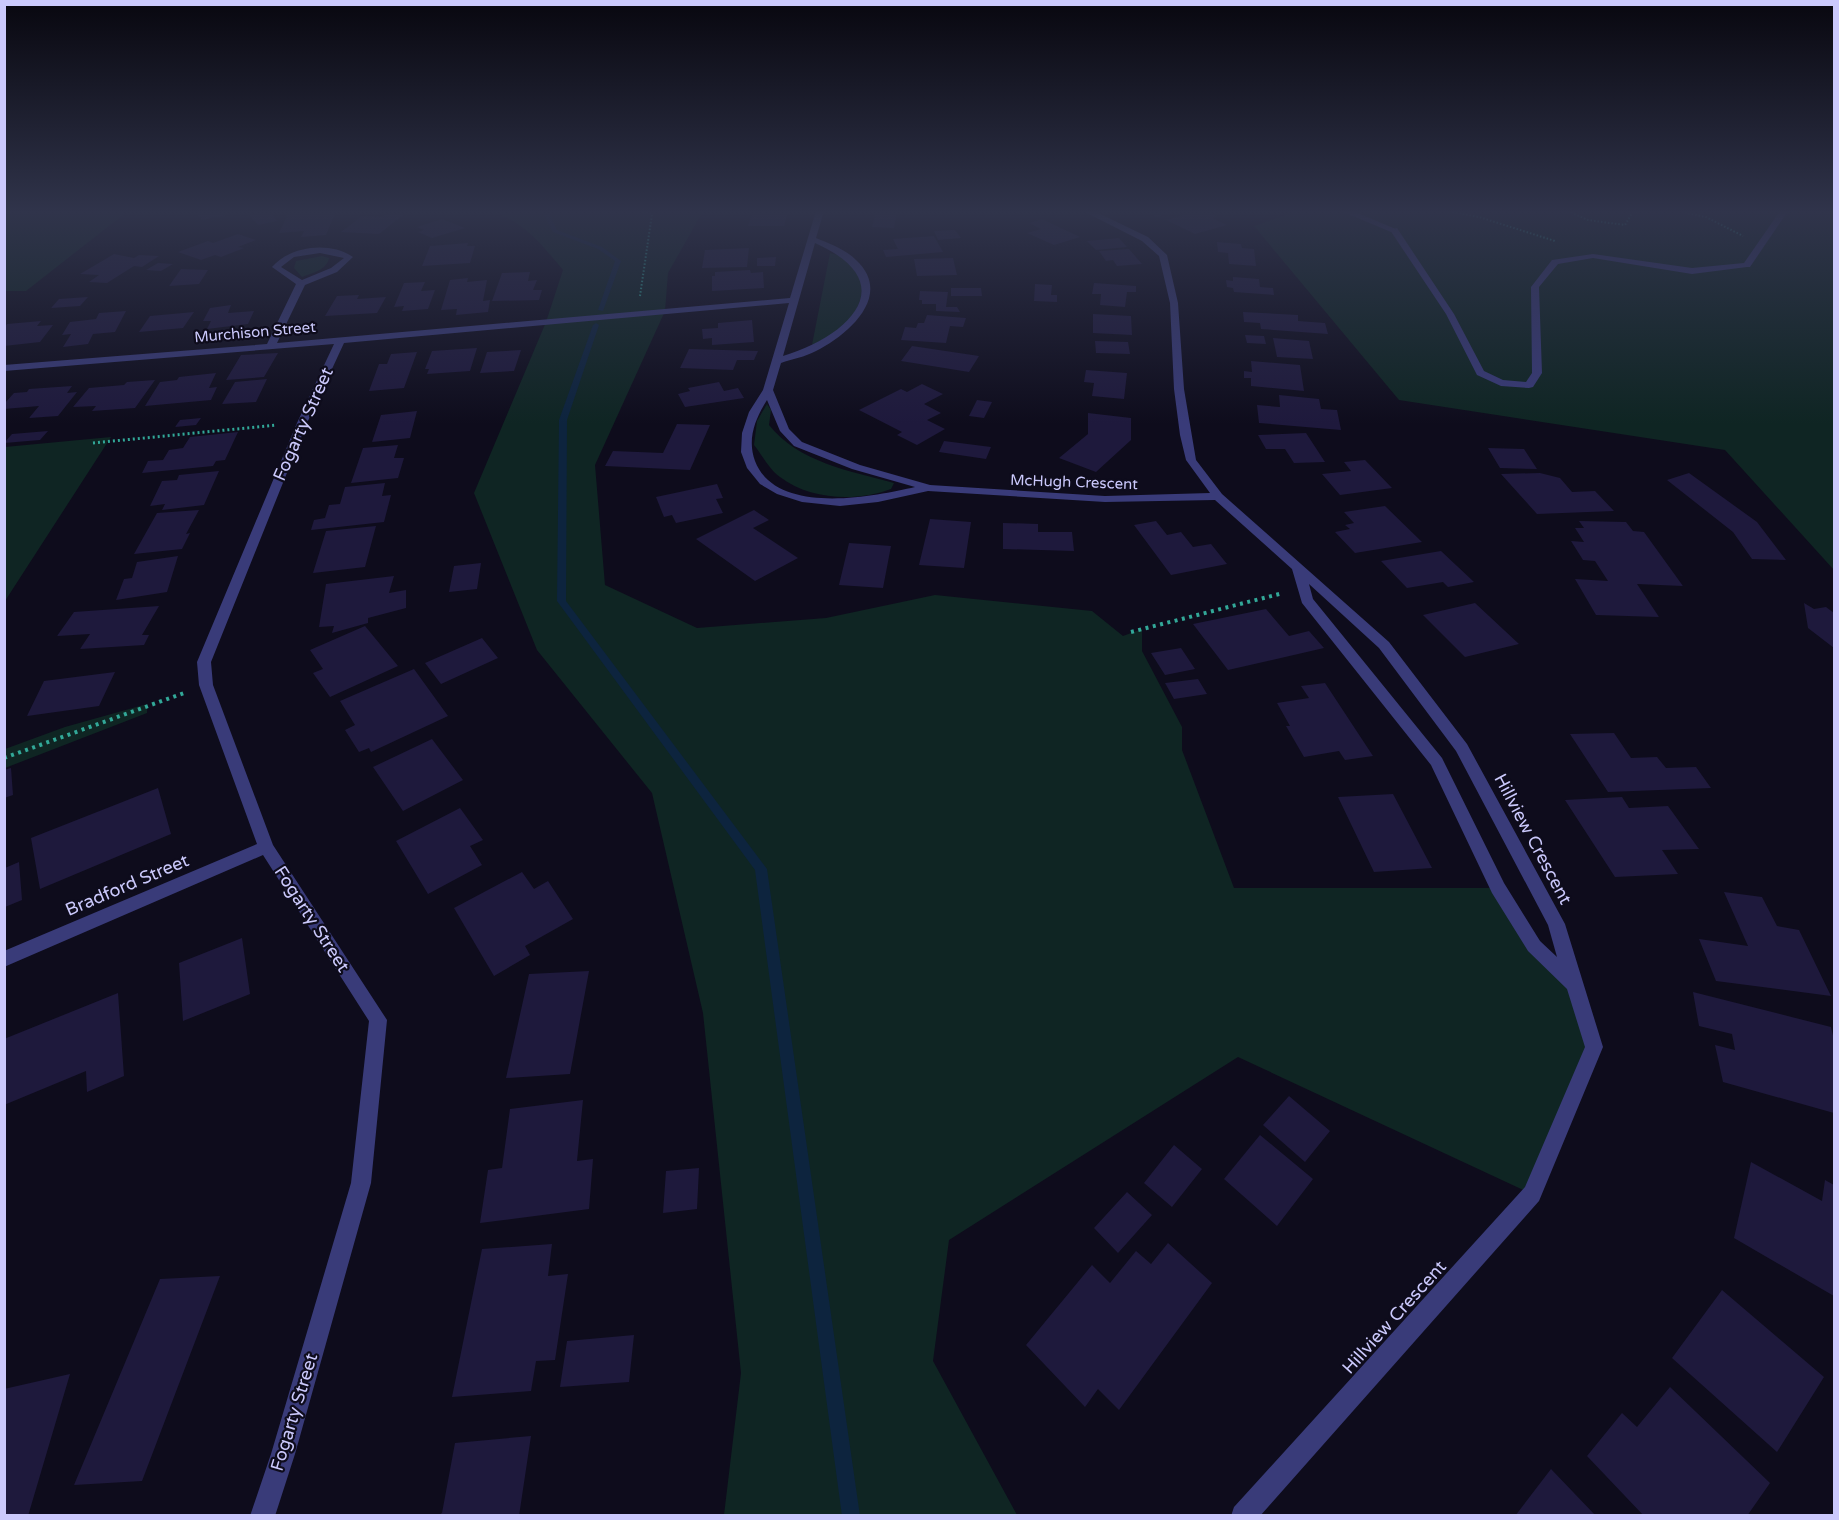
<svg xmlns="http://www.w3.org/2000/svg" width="1839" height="1520" font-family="'Varela Round',sans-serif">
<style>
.green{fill:#0f2523}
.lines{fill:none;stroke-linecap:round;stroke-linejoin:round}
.stream{fill:#0d243e;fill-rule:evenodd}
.building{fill:#1e193c}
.path-far2{stroke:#32a898;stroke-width:2;stroke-dasharray:1.5 2;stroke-linecap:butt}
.path-far1{stroke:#32a898;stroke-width:3;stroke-dasharray:2 3;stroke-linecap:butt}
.path{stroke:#32a898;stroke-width:4;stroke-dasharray:3 4.5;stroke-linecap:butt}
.service{fill:#393b79;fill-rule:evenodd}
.minor{fill:#393b79;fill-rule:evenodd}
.labels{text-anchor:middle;stroke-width:4.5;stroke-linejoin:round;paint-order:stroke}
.far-street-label{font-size:15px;fill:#cbc9fc;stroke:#0e0c1c}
.street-label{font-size:18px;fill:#cbc9fc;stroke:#0e0c1c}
</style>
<rect width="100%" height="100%" fill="#0e0c1c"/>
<!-- green -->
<path class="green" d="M5,211H128L26,291H5Z
M484,211H703L668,273L665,311L595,465L605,585L697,628L826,618L935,595L1092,611L1123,636L1142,629V651L1182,727V750L1234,888H1498L1576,986L1594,1047L1532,1194L1238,1057L949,1240L933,1361L1017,1515H724L741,1373L703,1013L652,793L537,650L474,493L546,322L563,270C542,245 519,215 484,211Z
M1297,211H1834V570L1725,450L1399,400L1254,226Z
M830,253C877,264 867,312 834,334C827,338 819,341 812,345Z
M322,256L329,258C327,270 312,273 302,277L294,268L296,261Z
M767,404L771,410L769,425C798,462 850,471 894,483L891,489C857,502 810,500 780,477C769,469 762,455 754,445L757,421Z
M111,437L5,601V447Z
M147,704V713L5,768V749L65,727Z"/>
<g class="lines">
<!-- stream -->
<path class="stream" d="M542,211H548L557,230L602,247L621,261L603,311L598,310L615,261L598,249L553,232Z
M596,323L599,325L567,420L566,601L767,869L860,1516H842L755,870L557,601L559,420L593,325Z"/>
</g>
<!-- building -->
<path class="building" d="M195,211H223L226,215L202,220Z
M269,211L277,221L258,225L249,215Z
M336,211L326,235L301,237L304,231L279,233L288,214Z
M753,211L788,212L784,226H748Z
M876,211H897L894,228L872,227Z
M1144,211H1173V212L1157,217Z
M1197,211H1206L1218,217L1212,218L1227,225L1195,234L1166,220Z
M385,215H403L379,234L341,232L362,216L382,217Z
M442,219L465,228L432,238L418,232L424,230L417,227Z
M1042,219L1080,237L1054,245L1027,233L1041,229L1029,223Z
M955,230L961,238L938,240L934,231Z
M238,234L256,240L238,247L244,248L221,257L215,255L201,260L178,252L208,241L213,243Z
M934,236L943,252L886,257L883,250L898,249L893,239Z
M1119,238L1127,247L1096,250L1087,241Z
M1217,242L1241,244L1242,248L1254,249L1256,266L1229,264L1228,253L1218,252Z
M468,243L467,246H475L470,263L422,266L430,246Z
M749,248L747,267L702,268L705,250Z
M1129,249L1142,264L1117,266L1113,260L1106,261L1099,251Z
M114,254L134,258L139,255L159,256L142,267L134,266L107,283L89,282L99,275L80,274Z
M776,257L775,266H757V258Z
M953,258L957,275L917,276L914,259Z
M158,263L173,264L161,271L146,270Z
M181,269L208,270L199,284L169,286Z
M750,270L751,273L763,272L764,288L712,291V276H715V272Z
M530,272L528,281L537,280L533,290H542L539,300L492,301L502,273Z
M1233,277L1259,279L1260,287L1273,288L1274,295L1234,292L1233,288L1227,287L1226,280L1233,281Z
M468,278L467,282L487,280L483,301L490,300L488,312L456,315L457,309L441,310L450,280Z
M425,282L421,291L435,290L428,309L402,311L404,306L394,307L404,283Z
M1094,283L1136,286V292H1127L1125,307L1100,305L1101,294H1092Z
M1035,284L1052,285L1051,295H1057V302L1034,301Z
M951,288H981L982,296H951Z
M920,291L948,292L946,307H957L960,312L936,311V304H922V300H919Z
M359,295L357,299L386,297L377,313L325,316L337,296Z
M88,297L80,306L51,308L59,299Z
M231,305L228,313L254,311L248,324L207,329L211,321H203L210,308Z
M126,311L115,332L93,334L88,344L63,347L71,334L62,335L70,322L96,319L99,313Z
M194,312L183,328L139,332L150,316Z
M1243,312L1298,315V321L1325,323L1328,334L1261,329L1260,323L1244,322Z
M1093,314L1131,316L1132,335L1093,333Z
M927,315L966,318L963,327L950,326L946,343L901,340L905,327L916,328L918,323H924Z
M752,320L754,342L712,345V338L703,339L702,329L718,328V323Z
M41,321L37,326L53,325L40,342L4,346V328L7,324Z
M1245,335L1264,336L1266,344L1247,343Z
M1273,338L1309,341L1313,359L1277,357Z
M1095,341L1128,342L1130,354L1096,353Z
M912,346L979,356L969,372L901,361Z
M477,348L470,371L427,374L429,369H425L432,351Z
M689,349L758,351L754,360H737L733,370L680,368Z
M521,350L514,371L480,373L487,352Z
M417,352L404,388L369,391L379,364H387L391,354Z
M278,353L264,377L226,380L241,355Z
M1251,361L1300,365L1304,391L1251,386V378H1244V371L1252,372Z
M1086,370L1127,373L1124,399L1092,396L1094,383L1084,382Z
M216,373L209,388L217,387L211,400L145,406L160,382L177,380L179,377Z
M267,379L256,402L222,404L235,382Z
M155,380L135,408L92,411L96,406L73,407L89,388L124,385L127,382Z
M719,382L724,391L738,388L744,398L685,407L678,394L690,391L688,388Z
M922,384L943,394L924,404L941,413L927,420L945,429L917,445L897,435L902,432L859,410L901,389L907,392Z
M72,386L67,393L77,392L58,416L29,418L39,406L4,409V404L14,393L27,392L29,389Z
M1279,395L1319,399L1321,409L1337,410L1341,430L1259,423L1257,405L1280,407Z
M977,400L992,402L984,418L969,416Z
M417,411L410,438L372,442L381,415Z
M1088,413L1131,418V440L1096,472L1059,458L1088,434Z
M201,418L196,425L175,427L180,420Z
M677,424L710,425L690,470L605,466L613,451L663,453Z
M48,431L40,440L4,443L12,434Z
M238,432L225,460L216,461L213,466L142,473L148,461L163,460L169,450L183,448L190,437Z
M1306,433L1325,462L1294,463L1285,449H1266L1258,435Z
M944,441L991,447L986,459L939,452Z
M398,445L394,458H404L398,478L351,483L363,448Z
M1488,448L1524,449L1537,469L1500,468Z
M1365,460L1392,488L1340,495L1322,474L1351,471L1344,462Z
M219,471L204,505L162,510L165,504L150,506L162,481L177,480L179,475Z
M1540,473L1560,478L1572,492L1595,491L1614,511L1537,514L1501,474Z
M1689,473L1757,522L1786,560L1752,559L1733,532L1667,480Z
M385,483L382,496L391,495L384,522L311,530L314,520L325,518L329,505L340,504L345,487Z
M717,484L723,498L716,499L723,513L676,523L672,515L664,517L656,497Z
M1385,506L1422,542L1355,553L1335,532L1350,529L1345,525L1354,523L1344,512Z
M199,510L186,534L190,533L182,549L134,554L157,513Z
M754,510L769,520L753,528L798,558L755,581L696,539Z
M930,519L971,522L964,568L919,565Z
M1156,521L1167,535L1181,532L1193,547L1211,544L1227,564L1171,575L1134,525Z
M1579,521L1626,522L1633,531L1644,532L1683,586L1637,584L1659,617L1596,615L1575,579L1608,581L1595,561L1583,560L1571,541L1584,542L1575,528H1584Z
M1003,523L1038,524V532H1072L1074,551L1003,549Z
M376,526L365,567L313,573L326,531Z
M849,543L891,546L883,588L839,585Z
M1441,551L1474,582L1448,587L1443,582L1407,588L1381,561Z
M178,556L167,592L116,600L124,579L132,578L137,562Z
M481,563L477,589L449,592L454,566Z
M394,576L389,593L406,590V608L368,618V623L332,633L334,626L319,627L326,584Z
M1475,603L1519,644L1465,657L1423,615Z
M1804,603L1814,609L1826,607L1834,613V648L1808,628Z
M159,606L142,635H149L144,645L80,649L90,634L57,636L74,612Z
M1266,609L1289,636L1309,631L1324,648L1228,670L1193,624Z
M365,626L398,666L330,697L313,673L323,669L310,650Z
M482,638L498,658L441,684L425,663Z
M1181,648L1195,669L1165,675L1151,653Z
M414,669L448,716L371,752L369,748L359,752L345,730L355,725L340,701Z
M115,672L99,706L27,716L44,681Z
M1198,679L1207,694L1174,699L1165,683Z
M1325,683L1373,756L1345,760L1339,751L1304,757L1286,726H1290L1277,703L1309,698L1301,686Z
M1614,733L1631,758L1657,757L1666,768L1696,767L1711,788L1608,792L1570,734Z
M432,739L463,780L403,811L373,767Z
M11,768L13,795L4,798V770Z
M158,788L171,834L40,889L31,838Z
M1393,794L1432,868L1374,872L1338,797Z
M1622,797L1629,808L1668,806L1699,849L1662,850L1678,874L1615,877L1565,800Z
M460,808L483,840L470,846L482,865L428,894L396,841Z
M19,862L22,900L5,907V868Z
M522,872L534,889L548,881L573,919L525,946L530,955L494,976L454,908Z
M1724,892L1762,897L1777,926L1799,930L1831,996L1716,981L1699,939L1748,946Z
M242,938L250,994L183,1021L179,963Z
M589,971L570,1074L506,1078L529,974Z
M1693,992L1831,1027L1834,1040V1113L1723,1082L1715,1045L1735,1050L1732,1034L1699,1026Z
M118,993L124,1076L87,1092L86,1071L4,1105V1039Z
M1289,1096L1330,1131L1305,1162L1263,1125Z
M583,1100L577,1161L593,1159L589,1209L480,1223L488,1170L502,1168L510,1109Z
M1260,1135L1313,1179L1277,1226L1224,1179Z
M1174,1145L1202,1169L1172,1207L1144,1183Z
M1751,1162L1822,1201L1825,1180L1834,1185V1296L1734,1238Z
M699,1168L697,1209L663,1213L666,1171Z
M1127,1192L1152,1215L1118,1253L1094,1228Z
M1168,1243L1212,1283L1119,1410L1098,1389L1085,1407L1026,1345L1092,1265L1110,1283L1136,1251L1151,1264Z
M552,1244L548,1276L568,1274L555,1360L536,1361L531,1391L452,1397L482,1249Z
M220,1276L142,1481L74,1485L160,1279Z
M1722,1290L1824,1377L1777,1452L1672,1358Z
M634,1335L629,1382L560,1387L567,1341Z
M70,1374L28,1516H4V1389Z
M1670,1387L1770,1483L1747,1516H1644L1587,1456L1622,1413L1637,1427Z
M531,1436L519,1516H437L442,1513L455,1443Z
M1551,1469L1596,1516H1515Z"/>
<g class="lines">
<!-- path-far2 -->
<path class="path-far2" d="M1449,211L1479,217L1555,241
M1568,211L1588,220L1625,225L1632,213L1640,211
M1678,211L1706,217L1743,236
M640,296L652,214L643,211"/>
<!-- path-far1 -->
<path class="path-far1" d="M93,443L277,425"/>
<!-- path -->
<path class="path" d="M1131,632L1283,593
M4,758L184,693"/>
<!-- service -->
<path class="service" d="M1780,211H1788L1750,267H1747L1692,274L1593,258L1558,264L1539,287L1542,373L1533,387L1529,388L1501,386L1477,375L1446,314L1390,230L1397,228L1454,314L1484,371L1503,380L1526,382L1532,373L1531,287L1552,260L1593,254L1692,268L1744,263Z"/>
<!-- minor -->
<path class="minor" d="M816,211H824L816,238C830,244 845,249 856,260C894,295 848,335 816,351C805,357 792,359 781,363L773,390L789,429L802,442L860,465L930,485L1105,496L1210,493L1186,460L1180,435L1174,389L1170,303L1159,256L1142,241L1083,211H1094L1148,237L1167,255L1178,303L1184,389L1196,460L1222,494L1389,642L1467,744L1565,924L1603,1047L1539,1201L1260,1516H1231L1234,1507L1525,1187L1585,1047L1567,989L1528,951L1492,893L1431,765L1302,603L1292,569L1215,500L1105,502L928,491L878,502L840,506L802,502L777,494L760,484L747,468L741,452L742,433L749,412L763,390L789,303L344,343L307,423L211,662L213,685L273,845L387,1020L371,1183L295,1454L275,1516H250L271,1454L351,1183L369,1021L263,855L4,967V951L257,844L199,685L197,662L297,423L334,344L4,371V365L267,344L296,284L272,267C290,246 330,241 353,257L337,272L305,285L277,343L790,298ZM815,243C905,283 848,337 783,356ZM320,253L344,258L331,268L302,280L281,267L294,257ZM767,400L780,431L794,446L852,469L915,487C872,497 776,516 755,461C747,439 755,419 767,400ZM1309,584L1379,648L1456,751L1548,925L1557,957L1540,941L1504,883L1442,758L1313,599Z
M1341,211H1353L1398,230L1391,232Z"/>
</g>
<!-- sky -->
<linearGradient id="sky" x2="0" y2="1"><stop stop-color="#08070f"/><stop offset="0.5" stop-color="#30344b"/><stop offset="1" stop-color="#30344b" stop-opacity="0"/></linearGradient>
<rect width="1839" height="424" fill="url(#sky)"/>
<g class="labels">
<!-- far-street labels -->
<g class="far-street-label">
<text transform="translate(255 332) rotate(-5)" y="5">Murchison Street</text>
<text transform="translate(1074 482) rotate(2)" y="5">McHugh Crescent</text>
</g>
<!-- street labels -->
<g class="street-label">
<text transform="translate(303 424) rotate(-66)" y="6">Fogarty Street</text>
<text transform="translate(1533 839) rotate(62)" y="6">Hillview Crescent</text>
<text transform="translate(127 885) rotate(-23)" y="6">Bradford Street</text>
<text transform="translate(312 919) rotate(57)" y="6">Fogarty Street</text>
<text transform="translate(1394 1317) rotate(-48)" y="6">Hillview Crescent</text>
<text transform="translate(294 1412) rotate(-73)" y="6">Fogarty Street</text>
</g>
</g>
<!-- border -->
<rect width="1839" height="1520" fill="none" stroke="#cbc9fc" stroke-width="12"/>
</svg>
